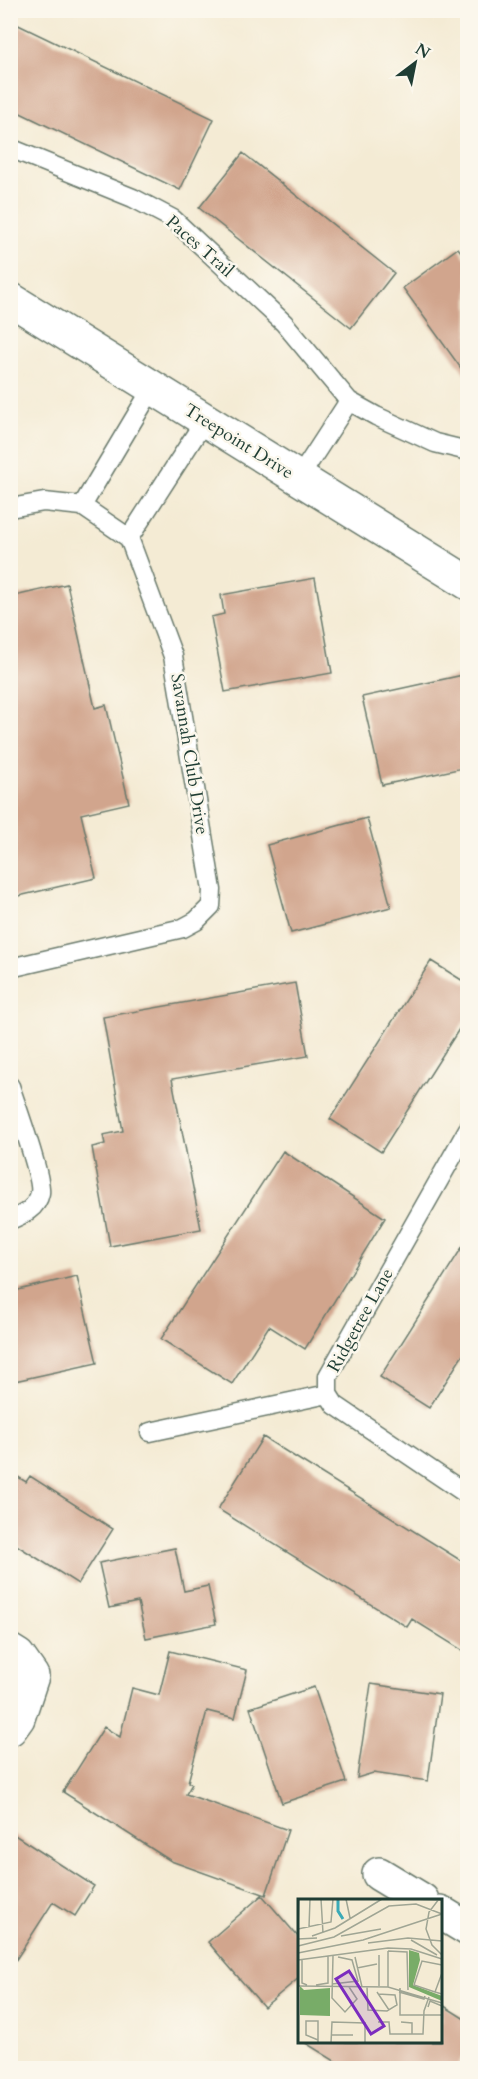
<svg xmlns="http://www.w3.org/2000/svg" width="478" height="2079" font-family="Cardo,serif">
<style>
.building{fill:#d1a58d}
.lines{fill:none;stroke-linecap:round;stroke-linejoin:round}
.service-casing{stroke:#6a7a6c;stroke-width:21}
.minor-casing{stroke:#6a7a6c;stroke-width:36}
.tertiary-casing{stroke:#6a7a6c;stroke-width:36}
.service{stroke:#fff;stroke-width:18}
.minor{stroke:#fff;stroke-width:33}
.tertiary{stroke:#fff;stroke-width:33}
.labels{text-anchor:middle;stroke-width:5;stroke-linejoin:round;paint-order:stroke}
.street-label{font-size:18px;fill:#1f3d34;stroke:#fbf7ec}
.inset-river{fill:none;stroke:#3aaab7;stroke-width:3}
.inset-road{fill:none;stroke:#9fa594;stroke-width:1.5}
.view{fill:#7b2cbf;fill-opacity:0.15;stroke:#7b2cbf;stroke-width:3}
.inset-edge{fill:none;stroke:#1f3d34;stroke-width:3}
</style>
<rect width="100%" height="100%" fill="#fbf7ec"/>
<filter id="ink" filterUnits="userSpaceOnUse"><feTurbulence type="fractalNoise" baseFrequency=".0167" numOctaves="2"/><feDisplacementMap in="SourceGraphic" scale="12" xChannelSelector="R" yChannelSelector="G"/><feConvolveMatrix kernelMatrix="1 2 1 2 8 2 1 2 1" color-interpolation-filters="sRGB"/></filter>
<filter id="wash" filterUnits="userSpaceOnUse"><feTurbulence type="fractalNoise" baseFrequency=".008" numOctaves="4" result="noise"/><feDisplacementMap in="SourceGraphic" scale="24" xChannelSelector="R" yChannelSelector="G"/><feGaussianBlur stdDeviation="1.35" result="paint"/><feColorMatrix in="noise" values="0 0 0 0 0 0 0 0 0 0 0 0 0 0 0 0 0 1.4 0 .05"/><feComposite in="paint" operator="in"/></filter>
<g filter="url(#wash)">
<rect width="100%" height="100%" fill="#f4ebd4"/>
<g id="blocks">
<!-- building -->
<path class="building" d="M10,21L214,119L180,190L10,108Z
M243,153L394,273L351,328L199,208Z
M458,248L468,261V378L403,288Z
M315,578L332,673L225,692L211,617L224,614L221,595Z
M67,584L95,708L106,705L129,803L81,814L96,878L10,898V597Z
M463,675L468,695V767L382,785L362,697Z
M367,818L391,907L291,933L267,845Z
M431,961L468,984V1015L381,1152L330,1119Z
M295,983L308,1056L172,1079L201,1229L110,1246L92,1147L105,1144L103,1135L123,1131L103,1017Z
M283,1151L385,1218L305,1349L269,1326L232,1384L161,1339Z
M468,1238V1347L429,1408L380,1377Z
M77,1276L97,1363L10,1382V1292Z
M263,1437L468,1565V1654L412,1619L407,1627L218,1509Z
M10,1472L26,1482L30,1476L113,1529L78,1584L10,1541Z
M175,1548L184,1591L208,1586L216,1624L146,1638L138,1602L109,1608L99,1563Z
M170,1651L247,1670L235,1718L207,1711L188,1782L192,1784L186,1794L288,1830L266,1895L171,1861L63,1792L104,1727L120,1737L132,1688L159,1695Z
M371,1684L440,1694L428,1781L373,1773L357,1778Z
M314,1687L346,1782L282,1803L250,1708Z
M10,1832L94,1886L75,1916L53,1902L10,1969Z
M262,1895L300,1939V1977L264,2007L208,1942Z
M441,2004L468,2021V2049L455,2068H346L304,2042H441Z"/>
</g>
</g>
<g filter="url(#ink)">
<use href="#blocks" fill-opacity="0" stroke="#6a7a6c" stroke-width="1.5"/>
<g class="lines">
<defs>
<path id="service" d="M10,148L133,198L173,219L284,323L349,401L376,416L435,443L468,451
M299,478L349,401
M82,506L153,387
M10,508L44,502L82,506L129,538
M129,538L205,420
M10,968L183,928L196,921L211,906L212,890L173,656L129,538
M10,1086C16,1105 43,1179 40,1193C37,1208 23,1215 10,1220
M468,1129L328,1376V1394L335,1405L468,1495
M150,1432L328,1394"/>
<path id="minor" d="M10,1651L18,1656L32,1676L18,1718L10,1729
M379,1874L422,1900
M440,1912L468,1929"/>
<path id="tertiary" d="M10,299L468,583"/>
</defs>
<!-- service casing -->
<use href="#service" class="service-casing"/>
<!-- minor casing -->
<use href="#minor" class="minor-casing"/>
<!-- tertiary casing -->
<use href="#tertiary" class="tertiary-casing"/>
<!-- service -->
<use href="#service" class="service"/>
<!-- minor -->
<use href="#minor" class="minor"/>
<!-- tertiary -->
<use href="#tertiary" class="tertiary"/>
</g>
</g>
<g class="labels">
<!-- street labels -->
<g class="street-label">
<text transform="translate(200 246) rotate(41)" y="6">Paces Trail</text>
<text transform="translate(239 441) rotate(32)" y="6">Treepoint Drive</text>
<text transform="translate(190 754) rotate(81)" y="6">Savannah Club Drive</text>
<text transform="translate(360 1320) rotate(-61)" y="6">Ridgetree Lane</text>
</g>
</g>
<!-- overview -->
<g transform="translate(298 1899)">
<rect width="144" height="144" fill="#f4ebd4"/>
<path d="M111,51L121,54L122,61L115,86L144,97V102L111,88ZM2,87L6,91L32,89V117L2,116Z" fill="#78ac68"/>
<path class="inset-river" d="M40,0V12L45,20"/>
<path class="inset-road" d="M23,0L25,34M48,0L52,19M115,0L143,1M141,0L131,13L128,30L134,46L144,56M11,28L12,0M0,30L33,23L35,0M0,30L1,0M14,37L37,29L84,0M43,37L83,30M0,40L19,39M113,41L139,56M70,44L110,39L144,42M0,47L36,38L91,7L118,5L144,15M90,52L109,53L110,91M90,52V88M0,54L65,41L144,15M35,57L34,99L47,113L59,100L51,88M57,58L64,88M4,60V84L9,86M0,61L90,49L113,50L144,60M59,69L79,65M144,74L137,93L144,95M34,85L60,82L54,61L40,58M18,86L30,84V57M0,87L90,88L144,104M81,87V56M69,88L70,111L89,112L99,106L97,96L80,95M102,89V116H144M79,93L91,111M101,93L126,100L127,97M137,93L116,86L124,62L144,66M130,108L132,102L144,107M80,123H91L92,135H125L126,112L131,98M103,123L114,124V135M33,136H55M20,141L8,136V122H20V144M33,144L34,123L67,124V144"/>
<path class="view" d="M51,72L86,127L73,135L38,80Z"/>
<rect width="144" height="144" class="inset-edge"/>
</g>
<!-- margin -->
<rect width="478" height="2079" fill="none" stroke="#fbf7ec" stroke-width="36"/>
<!-- north arrow -->
<g transform="translate(415 63) rotate(32)" stroke="#fbf7ec" stroke-width="4.5" paint-order="stroke">
<path d="M0-4.5L10 22L0 15L-10 22Z" fill="#1f3d34"/>
<text y="-9" font-size="16" font-weight="bold" text-anchor="middle" fill="#1f3d34">N</text>
</g>
</svg>
